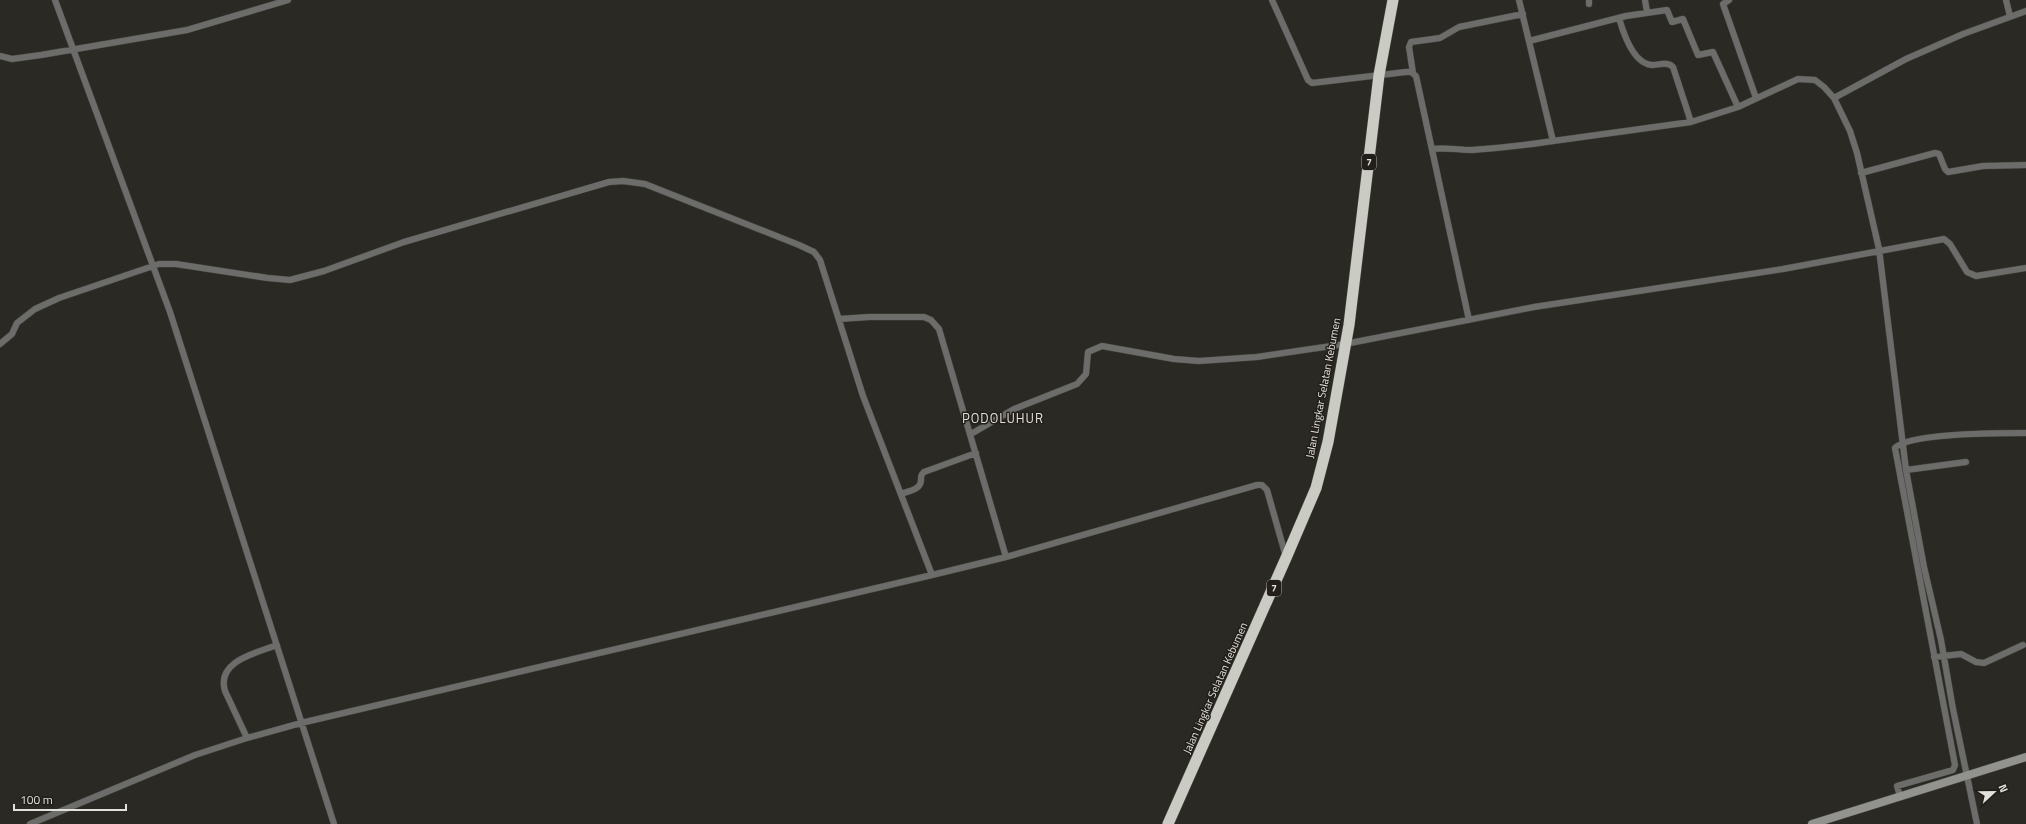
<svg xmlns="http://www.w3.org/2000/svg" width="2026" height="824" font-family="'Titillium Web',sans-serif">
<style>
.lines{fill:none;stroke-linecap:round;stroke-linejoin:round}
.street-casing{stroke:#484641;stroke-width:7}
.secondary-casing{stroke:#484641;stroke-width:9}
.highway-casing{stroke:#484641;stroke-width:12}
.street{stroke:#6c6d6a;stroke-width:6}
.secondary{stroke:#92938e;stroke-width:8}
.highway{stroke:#caccc4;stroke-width:11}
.labels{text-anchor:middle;stroke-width:3;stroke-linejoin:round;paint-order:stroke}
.shield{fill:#221f1a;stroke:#a9a7a3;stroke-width:1}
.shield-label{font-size:10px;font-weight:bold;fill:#e3e1de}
.street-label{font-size:11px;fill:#e3e1de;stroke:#221f1a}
.quarter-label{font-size:13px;letter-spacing:1px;fill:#e3e1de;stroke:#221f1a}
</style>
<rect width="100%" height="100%" fill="#2b2923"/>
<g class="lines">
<defs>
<path id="street" d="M55,0L170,312L334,824
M1272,0L1308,80L1312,83L1406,72H1411L1416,76L1469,320
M1519,0L1553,141L1691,122L1738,107L1798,79L1815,80L1824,87L1834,98L1850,131L1857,153L1879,249L1906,470L1924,567L1941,640L1953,709L1977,824
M1645,0L1647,12
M1729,0L1723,4L1756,98
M2006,0L2010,16
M1589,4V0
M1619,18C1623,32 1633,64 1652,65C1659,65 1667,61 1673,67L1691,122
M1529,41L1626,16L1667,10L1672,22L1683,19L1698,55L1713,52L1738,107
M0,56L12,59L41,55L187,30L288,0
M1413,73L1409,47L1411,42L1440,38L1459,27L1523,14
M1834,98L1906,59L1963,34L2026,11
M1432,149C1445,147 1458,150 1472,150C1499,148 1527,145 1553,141
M1861,173L1935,153L1939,154L1945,169L1948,172L1983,166L2026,165
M839,319L869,317H924L931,320L939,329L1006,557
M0,344L12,334L17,323L35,309L59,298L159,264H176L268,278L290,280L324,271L404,242L609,182L623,181L645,184L799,245L814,252L820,260L863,396L932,575
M971,434L1014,409L1077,384L1086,374L1088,352L1102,346L1174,359L1199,361L1257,357L1345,344L1534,307L1783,269L1944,239L1950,244L1967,272L1976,276L2026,268
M1906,470L1966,462
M901,494C908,491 921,490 921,480C921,476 921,475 924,472L976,453
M1934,657L1961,654L1976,662L1984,663L2023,645
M247,738L225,691C216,661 256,653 277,645
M1900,796L1897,786L1953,770L1955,765L1895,448C1909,433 2003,433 2026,433
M30,824L195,755L247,738L301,723L932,575L1006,557L1257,485H1262L1267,490L1286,557"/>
<path id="secondary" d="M1812,824L2026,757"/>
<path id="highway" d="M1168,824L1286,558L1316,488L1328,442L1349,325L1379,75L1393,0"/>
</defs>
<!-- street casing -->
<use href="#street" class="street-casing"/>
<!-- secondary casing -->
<use href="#secondary" class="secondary-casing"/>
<!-- highway casing -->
<use href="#highway" class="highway-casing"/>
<!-- street -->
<use href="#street" class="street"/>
<!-- secondary -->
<use href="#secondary" class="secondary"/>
<!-- highway -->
<use href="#highway" class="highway"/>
</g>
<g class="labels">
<!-- shield labels -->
<g class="shield">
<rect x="1362" y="154" width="14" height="16" rx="3"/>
<rect x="1267" y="580" width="14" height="16" rx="3"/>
</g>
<g class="shield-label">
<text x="1369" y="166">7</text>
<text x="1274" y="592">7</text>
</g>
<!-- street labels -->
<g class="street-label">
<text transform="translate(1323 388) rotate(-79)" y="4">Jalan Lingkar Selatan Kebumen</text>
<text transform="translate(1215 688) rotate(-66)" y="4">Jalan Lingkar Selatan Kebumen</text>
</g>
<!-- quarter labels -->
<g class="quarter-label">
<text x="1003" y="423">PODOLUHUR</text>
</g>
</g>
<!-- north arrow -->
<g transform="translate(1994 792) rotate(68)" stroke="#221f1a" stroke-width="3" paint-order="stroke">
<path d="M0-3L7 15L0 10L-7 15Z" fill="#e3e1de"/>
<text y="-6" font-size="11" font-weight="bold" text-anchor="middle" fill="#e3e1de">N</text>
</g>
<!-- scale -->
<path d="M14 804v6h112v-6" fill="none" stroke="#e3e1de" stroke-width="2"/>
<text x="20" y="804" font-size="12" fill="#e3e1de" stroke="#221f1a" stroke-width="3" paint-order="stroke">100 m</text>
</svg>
